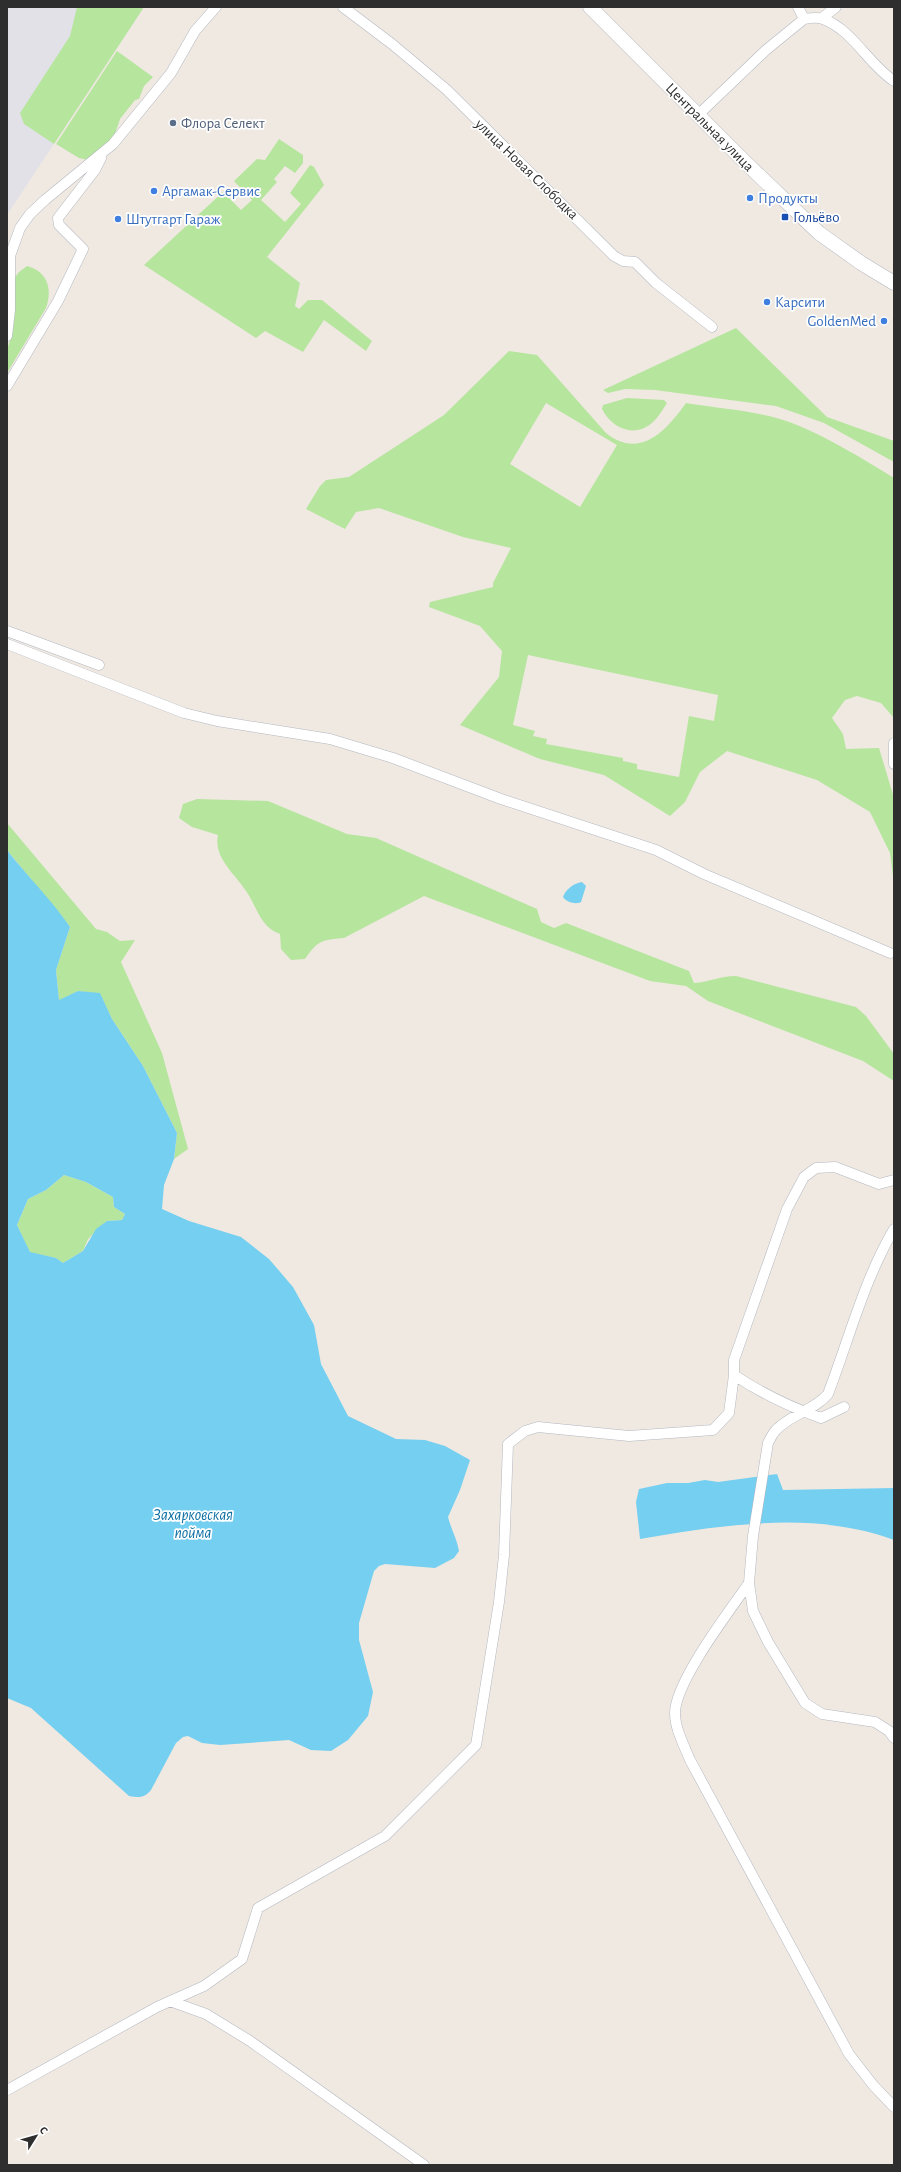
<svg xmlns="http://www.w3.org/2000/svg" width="901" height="2172" font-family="'Alegreya Sans',sans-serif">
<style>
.industrial{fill:#e3e1e8}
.green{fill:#b6e59e;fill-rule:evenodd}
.water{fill:#75cff0;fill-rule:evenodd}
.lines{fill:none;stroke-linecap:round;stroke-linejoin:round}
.minor-casing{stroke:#b4b7c1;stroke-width:11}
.secondary-casing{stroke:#b4b7c1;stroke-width:15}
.minor{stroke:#fff;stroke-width:10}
.secondary{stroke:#fff;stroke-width:14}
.service-dot{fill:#5c6f8a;stroke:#fff;stroke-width:1.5}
.shop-dot{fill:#3f7fe0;stroke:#fff;stroke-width:1.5}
.transit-dot{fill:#1a4fb4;stroke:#fff;stroke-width:1.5}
.labels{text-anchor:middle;stroke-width:3.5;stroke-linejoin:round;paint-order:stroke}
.service-label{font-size:15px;fill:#4e5e75;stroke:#fff;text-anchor:start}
.street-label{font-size:15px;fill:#2e2e2e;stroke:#fff}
.shop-label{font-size:15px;fill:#366cbe;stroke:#fff;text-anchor:start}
.transit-label{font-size:15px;fill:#164399;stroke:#fff;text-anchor:start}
.water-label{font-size:16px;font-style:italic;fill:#0d6fa3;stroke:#fff}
</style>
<rect width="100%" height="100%" fill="#efe9e1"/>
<!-- industrial -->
<path class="industrial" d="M7,7H144L7,215Z"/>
<!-- green -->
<path class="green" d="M77,7H144L54,144L24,124L20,113L70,36Z
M117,51L153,77L144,86L139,99L135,100L120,119L114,137L88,160L79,158L56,144Z
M279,139L303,155V163L295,173L285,166L274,179L277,182L261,200L285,222L301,204L290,193L310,165L314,167L324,185L267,257L300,283L295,306L299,309L308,300H322L372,341L366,351L324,320L303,352L265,331L256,338L144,265L223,192L241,210L252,200L234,181L257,159L265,160Z
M27,266C47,271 53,288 46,308L7,373V350L13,331L15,309L12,281L19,272Z
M736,328L827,417L894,441V462L824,423L776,406L655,390L625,389L608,393L603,390Z
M509,351L537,355L606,433C640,460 666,431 686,403C722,409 763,411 797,425C831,439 863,459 894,478V718L881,703L857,696L845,700L832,718L843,734L846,749L879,748L894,798V884L890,853L870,812L817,780L727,751L700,772L685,802L670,816L604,775L540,759L460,725L499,677L502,651L480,626L429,607L430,602L493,587V583L511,548L463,537L379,508L356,512L345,529L306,509L320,486L326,480L349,477L444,415ZM546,403L617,445L580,507L510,464ZM528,655L718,695L714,721L689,716L679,777L637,769V764L623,761V758L546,744L547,739L533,736L535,731L513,725Z
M627,398L664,400L667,403C663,409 659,416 654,421C636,439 612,429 602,409L603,405Z
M197,799L268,801L347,834L376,838L537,909L541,922L554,928L566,923L689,971L694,983C710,982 719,976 736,976L856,1007L866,1016L894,1054V1081L863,1061L708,1001L686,986L650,981L424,896L344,938C322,940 318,940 305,959L291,960L281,949L280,934C261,927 258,910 248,894C237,875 213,859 218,835L192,827L179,818L183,804Z
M7,823L96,929L107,932L120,941L135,940L121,962L162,1053L188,1149L174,1159L177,1133L143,1066L112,1019L100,994L78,991L59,1001L56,970L70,927L7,850Z
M64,1175L86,1182L113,1197L114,1207L125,1214L122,1220L107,1221L88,1239L83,1251L63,1263L56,1258L30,1253L17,1225L28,1199L46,1190Z"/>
<!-- water -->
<path class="water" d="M7,850C27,876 51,899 70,927L56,970L59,1000L78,991L100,993L112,1019L143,1066L177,1133L174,1159L164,1185L162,1209L189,1221L241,1237L269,1259L293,1287L314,1325L321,1364L348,1416L396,1439L425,1440L445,1446L470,1460L460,1490L448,1517C451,1529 457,1539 459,1551L454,1558L435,1568L385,1564L379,1566L374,1571L359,1623V1640L373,1692L368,1716L348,1740L331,1751L311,1750L289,1740L220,1745L202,1743L188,1736L183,1737L176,1743L151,1790C145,1798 138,1798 129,1796L31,1708L7,1698ZM64,1175L86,1182L113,1197L114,1207L125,1214L122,1220L107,1221L96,1229L83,1251L63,1263L56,1258L30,1252L17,1225L28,1199L46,1190Z
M582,882L586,886L581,902C576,905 566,902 563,897C565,890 574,883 582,882Z
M777,1474L783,1490L894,1488V1540C813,1510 722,1525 640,1539L636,1502L639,1489L667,1483H688L705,1480L718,1482Z"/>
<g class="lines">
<defs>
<path id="minor" d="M343,7L392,44L447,90L614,256L623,261L635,262L656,283L712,327
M798,7L804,19C810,18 818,17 823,19C853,30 868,64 894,81
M822,18L836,7
M698,115L766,50L804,19
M7,336L10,310V256L20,228L30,214L45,200L113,144L171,73L195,31L216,7
M7,386L58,301L83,249L59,225L58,218L95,170L101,158
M7,631L99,665
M7,644L184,713L217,721L330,739L393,758L501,799L656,850L704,874L890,953
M894,743V764
M894,1229C864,1280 849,1339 828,1394C815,1410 791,1414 776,1430C773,1433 770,1439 768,1443L753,1536L749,1583L753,1611L768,1642L805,1703L822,1714L875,1722L889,1731L894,1738
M844,1407L821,1418C790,1407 761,1393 734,1375V1360L787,1209L804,1177L816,1168L835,1167L879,1184L894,1180
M749,1583C730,1610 675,1682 675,1713C675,1729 684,1745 690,1760L849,2054L873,2085L894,2107
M170,2001L206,2014L250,2041L424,2165
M7,2090L157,2007L204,1986L242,1959L258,1908L385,1836L476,1745L499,1602L504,1555L508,1444L525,1431L538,1427L629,1436L713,1430L729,1413L734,1375"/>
<path id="secondary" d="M590,7L745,162L819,233L861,263L894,283"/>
</defs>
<!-- minor casing -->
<use href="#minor" class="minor-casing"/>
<!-- secondary casing -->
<use href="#secondary" class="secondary-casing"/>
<!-- minor -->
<use href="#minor" class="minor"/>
<!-- secondary -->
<use href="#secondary" class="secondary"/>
</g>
<!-- markers -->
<circle class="service-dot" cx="173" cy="123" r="4"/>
<g class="shop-dot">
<circle cx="154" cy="191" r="4"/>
<circle cx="750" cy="198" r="4"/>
<circle cx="118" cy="219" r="4"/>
<circle cx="767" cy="302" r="4"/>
<circle cx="884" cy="321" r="4"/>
</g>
<rect class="transit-dot" x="781" y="213" width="8" height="8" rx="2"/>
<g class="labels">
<!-- service labels -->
<g class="service-label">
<text x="181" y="128">Флора Селект</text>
</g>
<!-- street labels -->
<g class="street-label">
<text transform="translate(710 127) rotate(45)" y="5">Центральная улица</text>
<text transform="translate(527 169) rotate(44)" y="5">улица Новая Слободка</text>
</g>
<!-- shop labels -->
<g class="shop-label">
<text x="162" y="196">Аргамак-Сервис</text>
<text x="758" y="203">Продукты</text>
<text x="126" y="224">Штутгарт Гараж</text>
<text x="775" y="307">Карсити</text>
<text x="876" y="326" text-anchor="end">GoldenMed</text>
</g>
<!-- transit labels -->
<g class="transit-label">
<text x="793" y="222">Гольёво</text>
</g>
<!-- water labels -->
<g class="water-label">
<text x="193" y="1520">Захарковская<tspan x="193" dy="18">пойма</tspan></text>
</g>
</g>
<!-- border -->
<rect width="901" height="2172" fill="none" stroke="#2e2e2e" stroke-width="16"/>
<!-- north arrow -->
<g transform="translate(36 2136) rotate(53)" stroke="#ffffff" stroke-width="3" paint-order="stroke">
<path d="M0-3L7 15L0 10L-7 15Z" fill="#2e2e2e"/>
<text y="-6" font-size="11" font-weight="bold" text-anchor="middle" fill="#2e2e2e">С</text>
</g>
</svg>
